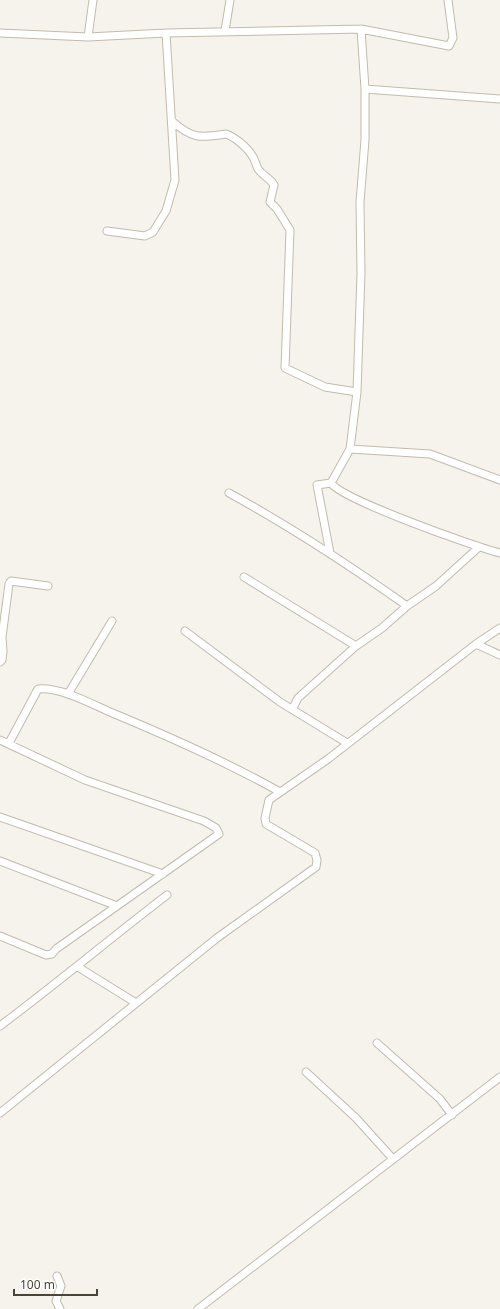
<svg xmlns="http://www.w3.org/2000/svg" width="500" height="1309" font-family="'Noto Sans',sans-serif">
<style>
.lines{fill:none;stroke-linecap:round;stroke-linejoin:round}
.minor-casing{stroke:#c2bbae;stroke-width:9}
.minor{stroke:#fff;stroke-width:7}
</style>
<rect width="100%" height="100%" fill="#f6f3ec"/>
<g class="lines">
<defs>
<path id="minor" d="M361,29L365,89V140L360,202L361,273L357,392L350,449L331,483C341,499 475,547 500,553
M225,31L230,0
M0,33L88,37L166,33L361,29L449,46L453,38L448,0
M88,37L93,0
M365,89L500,99
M172,121C192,139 200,138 226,134C235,137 248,148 253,157C255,160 256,165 258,169C263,176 270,178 274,185L270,202L277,209L290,230L285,368L325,387L357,392
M107,231L145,236L153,232L166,211L175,180L166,33
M350,449L430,454L500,480
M229,493C291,527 349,565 407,606
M330,553L317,485L331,483
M244,577L356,646
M185,631L280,702L347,743
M476,644L500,655
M0,662L2,660L3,651L2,637L9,584L11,581L48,586
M68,694L112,621
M293,708L298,698L356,646L382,628L407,606L436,586L479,547
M0,740L85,780L204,821L216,828L219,834L56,949L52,954L46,955L0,936
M9,743L38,689C60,687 90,703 110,712C168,736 225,761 280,792
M0,817L163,874
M0,861L117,906
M78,967L136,1003
M0,1026C57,983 111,938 167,895
M377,1043L440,1099L452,1115
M306,1072L356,1118L393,1159
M0,1113L217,938L316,867L317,860L315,853L266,824L265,818L269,800L328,759L476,644L500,628
M57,1276L61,1286L56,1301L60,1309
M198,1309L500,1077"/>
</defs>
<!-- minor casing -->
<use href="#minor" class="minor-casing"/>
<!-- minor -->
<use href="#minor" class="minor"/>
</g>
<!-- scale -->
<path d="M14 1289v6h83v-6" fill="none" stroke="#4b4439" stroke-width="2"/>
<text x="20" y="1289" font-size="12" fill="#4b4439" stroke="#ffffff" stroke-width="3" paint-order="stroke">100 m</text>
</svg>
